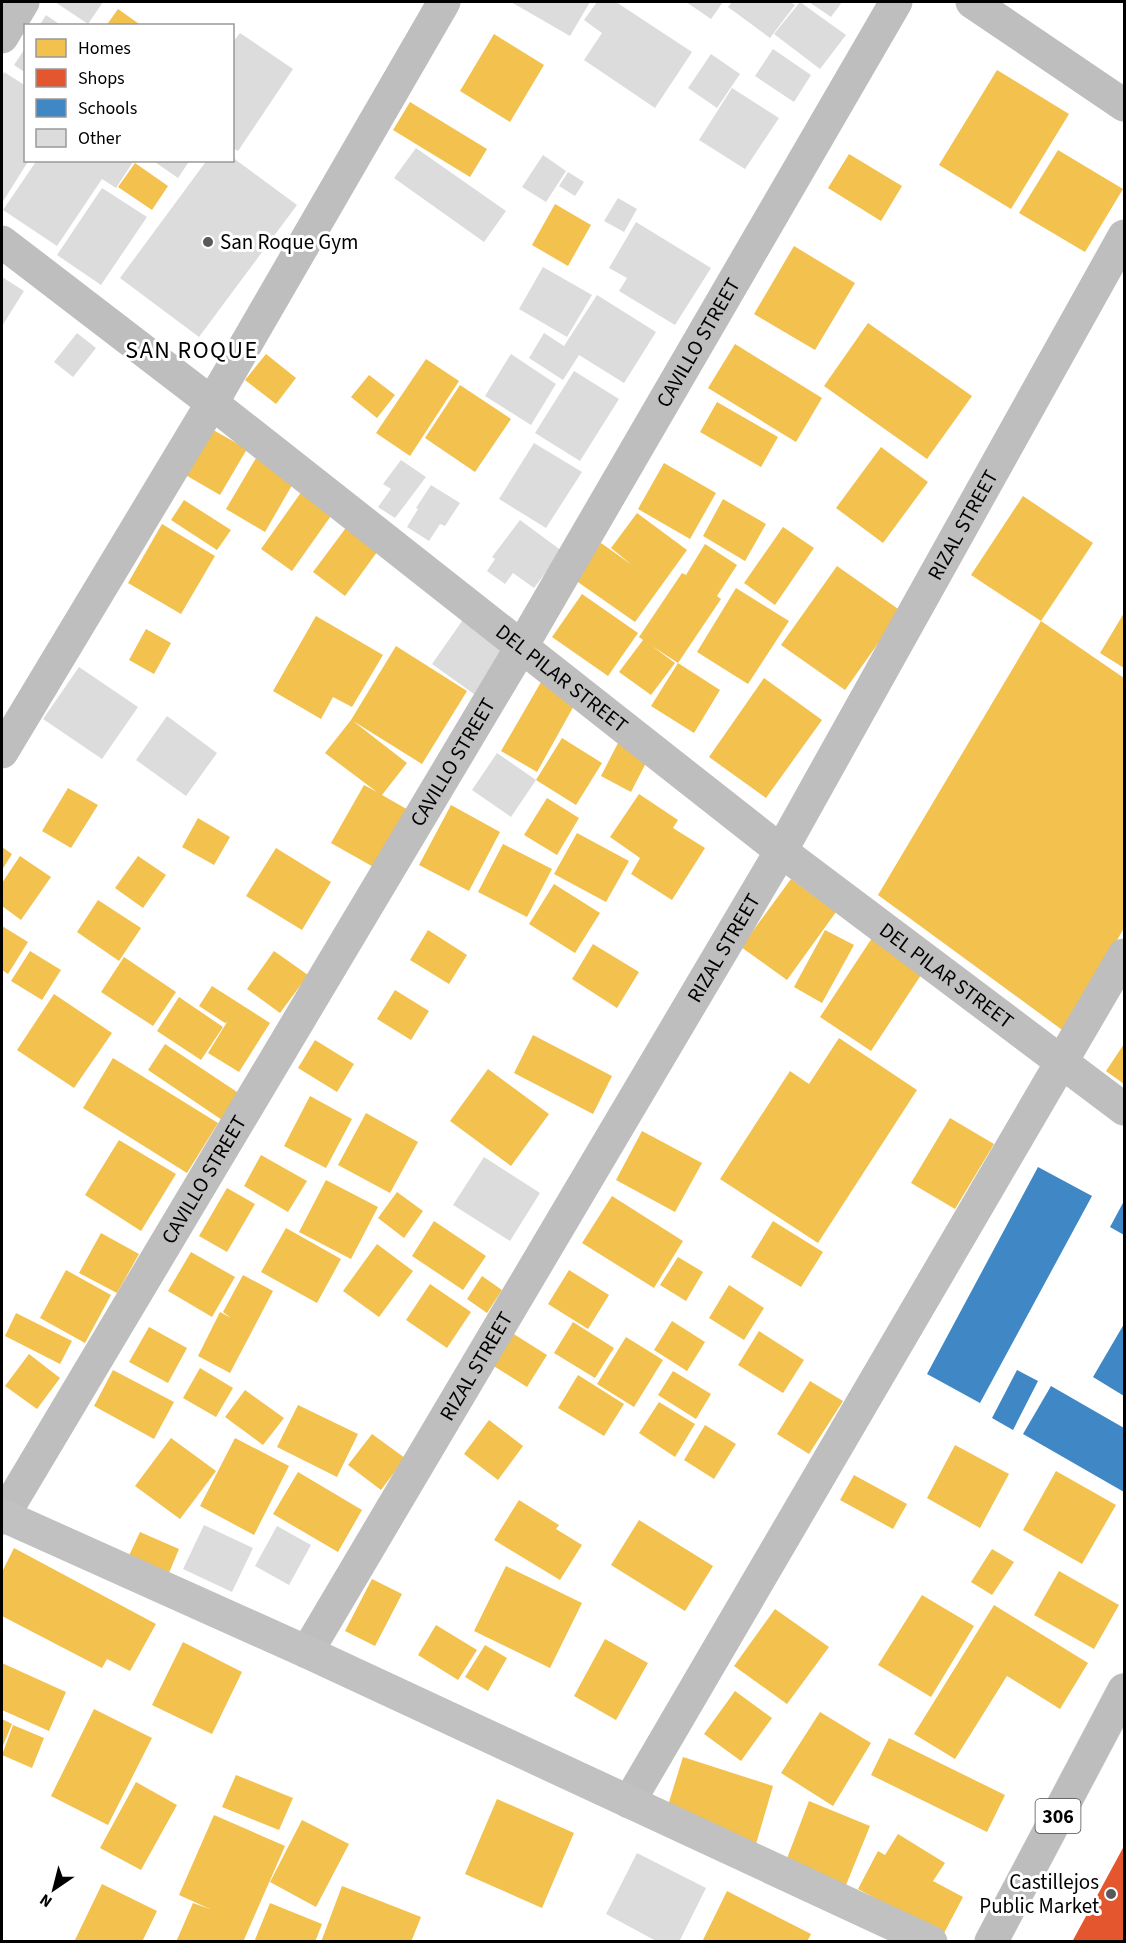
<svg xmlns="http://www.w3.org/2000/svg" width="1126" height="1943" font-family="'Source Sans 3',sans-serif">
<style>
.homes{fill:#f2c14e}
.shops{fill:#e4572e}
.schools{fill:#3f88c5}
.building{fill:#dcdcdc}
.lines{fill:none;stroke-linecap:round;stroke-linejoin:round}
.primary-casing{stroke:#dbdbdb;stroke-width:34}
.minor{stroke:#bebebe;stroke-width:33}
.tertiary{stroke:#bebebe;stroke-width:33}
.secondary{stroke:#c1c1c1;stroke-width:33}
.primary{stroke:#bdbdbd;stroke-width:33}
.poi-dot{fill:#595959;stroke:#fff;stroke-width:2}
.labels{text-anchor:middle;stroke-width:6;stroke-linejoin:round;paint-order:stroke}
.shield{fill:#fff;stroke:#4c4c4c;stroke-width:1.5}
.shield-label{font-size:20px;font-weight:bold;fill:#000}
.poi-label{font-size:21px;fill:#000;stroke:#fff;text-anchor:start}
.street-label{font-size:21px;fill:#000;stroke:#fff}
.quarter-label{font-size:24px;letter-spacing:1.5px;fill:#000;stroke:#fff}
</style>
<rect width="100%" height="100%" fill="#fff"/>
<!-- homes -->
<path class="homes" d="M118,9L142,26H106Z
M494,34L544,65L510,122L460,91Z
M997,70L1069,114L1011,209L939,165Z
M410,102L487,149L470,177L393,130Z
M1058,150L1123,189L1085,252L1019,213Z
M849,154L902,186L881,221L828,188Z
M135,163L168,186L152,210L118,187Z
M555,204L591,225L568,266L532,245Z
M794,246L855,283L815,350L754,314Z
M868,323L972,396L927,459L824,386Z
M735,344L822,398L796,442L708,388Z
M266,354L296,378L276,404L245,380Z
M426,359L459,381L410,456L376,433Z
M369,375L395,395L377,418L351,397Z
M460,385L511,419L475,472L425,438Z
M717,402L778,437L761,467L700,432Z
M208,427L247,449L220,495L182,473Z
M881,447L928,482L883,543L836,508Z
M256,458L295,480L265,532L226,509Z
M664,463L716,493L690,539L638,509Z
M302,491L333,513L292,571L261,549Z
M1023,496L1093,543L1041,621L971,575Z
M723,499L766,524L745,561L703,536Z
M184,500L231,530L217,550L171,520Z
M637,513L687,550L635,622L575,580L601,543L632,565L611,548Z
M162,524L215,556L181,614L128,583Z
M348,525L380,548L345,596L313,572Z
M783,527L814,548L775,605L744,583Z
M705,544L737,565L717,596L721,599L678,663L720,690L694,733L651,706L678,663L652,646L675,663L651,695L619,672L643,640L639,637L682,573L686,575Z
M837,566L901,611L845,690L781,645Z
M736,588L789,621L748,684L697,652Z
M582,594L638,633L608,676L552,637Z
M1124,613V668L1100,653Z
M316,616L383,655L352,707L333,697L321,719L273,691Z
M1041,621L1124,678V928L1065,1032L878,895Z
M146,629L171,643L154,674L129,660Z
M396,646L467,691L422,764L353,721L407,763L382,795L410,811L377,869L331,843L364,785L377,792L325,753L351,720Z
M764,678L822,720L766,798L709,757Z
M541,682L576,702L537,772L501,751Z
M562,738L602,763L576,805L536,780Z
M618,743L648,759L631,792L601,776Z
M68,788L98,805L71,848L42,831Z
M639,794L678,820L673,828L705,848L672,900L631,874L640,858L610,837Z
M547,798L579,818L557,855L524,835Z
M451,805L500,832L469,891L419,865Z
M198,818L230,837L214,865L182,847Z
M577,833L629,861L606,902L554,874Z
M503,844L552,869L527,917L478,892Z
M2,847L12,854L2,870Z
M276,848L331,882L302,930L246,896Z
M20,856L51,877L21,920L2,906V883Z
M138,856L166,875L143,908L115,888Z
M791,879L836,912L787,980L741,947Z
M554,884L600,913L575,953L529,924Z
M98,900L141,928L119,961L77,932Z
M2,926L28,942L8,974L2,970Z
M428,930L467,955L449,984L410,960Z
M825,930L854,945L822,1003L794,987Z
M872,938L923,972L871,1051L820,1017Z
M593,944L639,972L617,1008L572,979Z
M30,951L61,970L42,1000L11,981Z
M274,951L308,975L280,1013L247,989Z
M124,957L176,992L153,1026L101,992Z
M212,986L270,1023L239,1072L208,1053L227,1022L225,1023L199,1006Z
M395,990L429,1011L411,1040L377,1019Z
M54,994L112,1033L74,1088L17,1050Z
M179,997L223,1027L201,1060L157,1031Z
M533,1035L612,1076L593,1114L514,1073Z
M839,1038L917,1090L818,1243L720,1179L790,1071L809,1084Z
M315,1040L354,1064L337,1092L298,1068Z
M165,1044L243,1096L225,1122L148,1070Z
M1124,1044V1084L1106,1071Z
M113,1058L218,1123L187,1173L83,1108Z
M488,1069L549,1114L511,1166L450,1121Z
M310,1096L352,1119L326,1168L284,1146Z
M366,1113L418,1142L390,1193L338,1165Z
M950,1118L994,1144L955,1209L911,1183Z
M642,1131L702,1163L675,1212L616,1180Z
M119,1140L176,1174L141,1231L85,1195Z
M261,1155L307,1181L288,1212L244,1186Z
M326,1180L378,1207L351,1259L299,1232Z
M227,1188L255,1204L227,1252L199,1236Z
M397,1192L423,1211L404,1238L378,1218Z
M612,1196L683,1241L654,1288L582,1243Z
M434,1221L486,1256L463,1290L412,1256Z
M773,1221L823,1252L801,1287L751,1257Z
M286,1228L341,1259L317,1303L261,1272Z
M101,1233L139,1254L117,1293L79,1273Z
M377,1244L413,1271L379,1317L343,1291Z
M191,1252L235,1277L212,1317L168,1291Z
M678,1257L703,1272L686,1301L660,1285Z
M66,1270L111,1295L85,1343L40,1318Z
M569,1270L609,1295L588,1329L548,1304Z
M243,1275L273,1291L230,1373L198,1356L220,1312L231,1318L223,1312Z
M482,1276L502,1290L487,1313L467,1299Z
M430,1284L471,1312L447,1348L406,1320Z
M729,1285L764,1308L744,1340L709,1318Z
M16,1313L72,1341L60,1364L5,1336Z
M672,1321L705,1342L687,1371L654,1350Z
M573,1322L614,1348L595,1378L554,1353Z
M149,1327L187,1348L168,1383L129,1362Z
M509,1331L547,1355L527,1387L489,1363Z
M759,1331L804,1360L783,1393L738,1365Z
M626,1337L663,1360L634,1407L597,1384Z
M29,1354L60,1378L37,1409L5,1386Z
M200,1368L233,1388L216,1417L183,1398Z
M113,1370L174,1402L154,1439L94,1406Z
M673,1371L711,1394L696,1419L658,1395Z
M578,1375L624,1404L604,1436L558,1408Z
M810,1381L843,1401L809,1454L777,1434Z
M245,1390L284,1418L263,1445L225,1417Z
M659,1402L695,1424L675,1457L639,1433Z
M298,1405L358,1434L337,1477L277,1447Z
M489,1420L523,1446L498,1480L464,1454Z
M705,1425L736,1444L714,1479L684,1460Z
M372,1434L405,1458L381,1490L348,1465Z
M171,1438L216,1471L180,1519L135,1486Z
M235,1438L289,1466L254,1535L200,1506Z
M955,1445L1009,1474L980,1528L927,1498Z
M1056,1471L1116,1505L1082,1564L1023,1530Z
M298,1472L362,1510L338,1552L273,1514Z
M854,1475L907,1504L893,1529L840,1500Z
M519,1500L559,1525L556,1529L582,1545L560,1580L494,1540Z
M639,1520L713,1566L685,1611L611,1565Z
M140,1532L179,1549L166,1580L126,1562Z
M14,1548L156,1624L130,1671L107,1659L102,1668L2,1616V1572Z
M992,1549L1014,1562L992,1595L971,1582Z
M506,1566L582,1603L550,1668L474,1631Z
M1059,1571L1119,1605L1094,1649L1034,1615Z
M372,1579L402,1594L375,1646L345,1631Z
M922,1595L974,1626L931,1697L878,1665Z
M994,1605L1088,1663L1060,1709L1007,1676L955,1759L914,1734Z
M775,1609L829,1647L787,1704L734,1666Z
M436,1625L477,1650L458,1680L418,1655Z
M605,1639L648,1663L616,1720L574,1696Z
M183,1642L242,1672L212,1734L152,1705Z
M485,1645L507,1658L488,1691L465,1677Z
M2,1663L66,1692L49,1731L2,1710Z
M735,1691L772,1718L741,1761L704,1734Z
M94,1709L152,1738L108,1825L51,1796Z
M820,1712L871,1743L833,1806L781,1773Z
M2,1719L12,1724L2,1748Z
M13,1725L44,1738L32,1768L2,1755Z
M889,1738L1005,1795L987,1832L871,1775Z
M683,1757L773,1786L756,1844L665,1815Z
M236,1775L293,1798L279,1830L222,1807Z
M136,1782L177,1805L141,1870L100,1848Z
M497,1799L574,1833L542,1908L465,1874Z
M809,1801L870,1826L846,1885L786,1861Z
M214,1815L285,1846L243,1942H176L193,1903L210,1909L179,1895Z
M302,1820L349,1844L316,1907L270,1882Z
M898,1834L945,1863L933,1881L963,1897L943,1935L858,1889L878,1851L885,1855Z
M102,1884L157,1911L142,1942H74Z
M342,1886L421,1917L411,1942H321Z
M727,1891L811,1934L807,1942H702Z
M270,1903L322,1924L315,1942H254Z"/>
<!-- shops -->
<path class="shops" d="M1124,1846V1942H1072Z"/>
<!-- schools -->
<path class="schools" d="M1038,1167L1092,1196L980,1403L927,1374Z
M1124,1201V1235L1110,1227Z
M1124,1324V1396L1093,1377Z
M1017,1370L1038,1381L1013,1430L992,1418Z
M1051,1386L1124,1428V1492L1023,1434Z"/>
<!-- building -->
<path class="building" d="M55,2H103L88,24Z
M511,2H590L570,36Z
M597,2H616L692,52L655,108L584,60L602,33L584,20Z
M686,2H723L711,19Z
M732,2H790L795,5L770,38L728,7Z
M800,2L846,35L820,69L774,34Z
M809,2H842L831,17Z
M46,15L62,26H39Z
M240,33L293,69L238,151L232,148V43Z
M26,47V73L14,65Z
M773,49L811,75L794,102L755,76Z
M711,54L740,74L717,108L688,88Z
M4,72L26,86V160H29L2,203V77Z
M732,88L779,118L745,169L699,140Z
M416,148L506,211L484,242L394,178Z
M543,155L566,171L546,202L522,187Z
M232,157L297,205L199,337L120,278L207,160H232Z
M37,160H130L133,162L116,188L102,179L57,246L3,210Z
M152,160H190L178,178Z
M568,172L584,182L575,196L559,186Z
M102,188L147,217L101,285L57,255Z
M618,198L637,209L624,232L604,221Z
M636,222L711,268L675,325L619,291L627,278L609,268Z
M543,267L592,295L567,337L519,309Z
M2,277L24,291L2,326Z
M597,295L656,332L624,383L579,355L563,380L529,358L544,333L564,346Z
M77,333L96,348L73,377L54,362Z
M511,354L556,384L531,425L485,396Z
M574,371L619,399L580,461L535,433Z
M534,443L582,472L546,528L499,499Z
M401,460L426,477L395,518L378,507L391,489L383,484Z
M431,485L460,503L445,526L440,524L429,541L407,527L418,509L416,508Z
M520,520L562,551L534,588L513,573L505,584L487,571L495,559L492,557Z
M467,614L513,647L478,697L432,664Z
M79,667L138,707L102,759L43,719Z
M167,716L217,753L186,796L136,760Z
M497,753L536,780L511,817L472,790Z
M484,1157L540,1193L510,1241L453,1205Z
M204,1525L253,1548L232,1592L183,1569Z
M277,1526L311,1545L289,1585L255,1566Z
M637,1853L706,1888L679,1942H658L606,1914Z"/>
<g class="lines">
<defs>
<path id="primary" d="M991,1942L1124,1690"/>
</defs>
<!-- primary casing -->
<use href="#primary" class="primary-casing"/>
<!-- minor -->
<g class="minor">
<path d="M2,37L23,2"/>
<path id="s1" d="M2,242L212,403L781,851L1124,1109"/>
<path d="M2,752L212,403L444,2"/>
<path id="s2" d="M2,1518L522,646L896,2"/>
<path id="s3" d="M307,1652L781,851L1124,236"/>
</g>
<!-- tertiary -->
<path class="tertiary" d="M972,2L1124,105
M629,1802L1124,955"/>
<!-- secondary -->
<path class="secondary" d="M2,1515L307,1652L931,1942"/>
<!-- primary -->
<use href="#primary" class="primary"/>
</g>
<!-- markers -->
<g class="poi-dot">
<circle cx="208" cy="242" r="6"/>
<circle cx="1111" cy="1894" r="6"/>
</g>
<g class="labels">
<!-- shield labels -->
<rect class="shield" x="1035.5" y="1799" width="45" height="34" rx="4.5"/>
<g class="shield-label">
<text x="1058" y="1823">306</text>
</g>
<!-- poi labels -->
<g class="poi-label">
<text x="220" y="249">San Roque Gym</text>
<text x="1099" y="1889" text-anchor="end">Castillejos<tspan x="1099" dy="24">Public Market</tspan></text>
</g>
<!-- street labels -->
<g class="street-label">
<text dy="7" stroke="none"><textPath href="#s2" startOffset="1366">CAVILLO STREET</textPath></text>
<text dy="7" stroke="none"><textPath href="#s3" startOffset="1304">RIZAL STREET</textPath></text>
<text dy="7" stroke="none"><textPath href="#s1" startOffset="710">DEL PILAR STREET</textPath></text>
<text dy="7" stroke="none"><textPath href="#s2" startOffset="880">CAVILLO STREET</textPath></text>
<text dy="7" stroke="none"><textPath href="#s3" startOffset="818">RIZAL STREET</textPath></text>
<text dy="7" stroke="none"><textPath href="#s1" startOffset="1196">DEL PILAR STREET</textPath></text>
<text dy="7" stroke="none"><textPath href="#s2" startOffset="394">CAVILLO STREET</textPath></text>
<text dy="7" stroke="none"><textPath href="#s3" startOffset="332">RIZAL STREET</textPath></text>
</g>
<!-- quarter labels -->
<g class="quarter-label">
<text x="192" y="358">SAN ROQUE</text>
</g>
</g>
<!-- border -->
<rect width="1126" height="1943" fill="none" stroke="#000000" stroke-width="6"/>
<!-- legend -->
<rect x="24" y="24" width="210" height="138" fill="#ffffff" stroke="#999999" stroke-width="1.5"/>
<rect x="36" y="39" width="30" height="18" fill="#f2c14e" stroke="#999999" stroke-width="1.5"/>
<text x="78" y="54" font-size="18" fill="#000000">Homes</text>
<rect x="36" y="69" width="30" height="18" fill="#e4572e" stroke="#999999" stroke-width="1.5"/>
<text x="78" y="84" font-size="18" fill="#000000">Shops</text>
<rect x="36" y="99" width="30" height="18" fill="#3f88c5" stroke="#999999" stroke-width="1.5"/>
<text x="78" y="114" font-size="18" fill="#000000">Schools</text>
<rect x="36" y="129" width="30" height="18" fill="#dcdcdc" stroke="#999999" stroke-width="1.5"/>
<text x="78" y="144" font-size="18" fill="#000000">Other</text>
<!-- north arrow -->
<g transform="translate(54 1889) rotate(215)" stroke="#ffffff" stroke-width="4.5" paint-order="stroke">
<path d="M0-4.5L10 22L0 15L-10 22Z" fill="#000000"/>
<text y="-9" font-size="16" font-weight="bold" text-anchor="middle" fill="#000000">N</text>
</g>
</svg>
